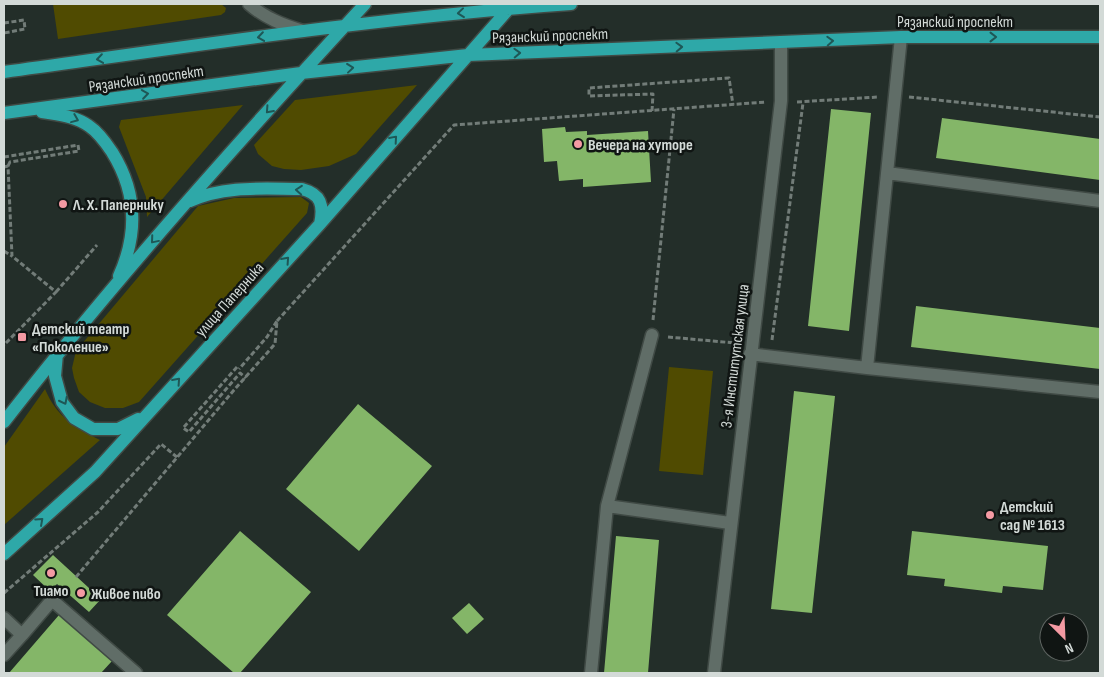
<svg xmlns="http://www.w3.org/2000/svg" width="1104" height="677" font-family="'Sofia Sans Condensed',sans-serif">
<style>
.green{fill:#504b01}
.building{fill:#84b668}
.lines{fill:none;stroke-linecap:round;stroke-linejoin:round}
.minor-casing{stroke:#404a45;stroke-width:15}
.major-casing{stroke:#404a45;stroke-width:15}
.path{stroke:#727c78;stroke-width:3;stroke-dasharray:5 2.5;stroke-linecap:butt}
.minor{stroke:#606d67;stroke-width:12}
.major{stroke:#2ea8a8;stroke-width:12}
.oneway{stroke:#1e5756}
.poi-dot{fill:#f49aa3;stroke:#101513;stroke-width:2}
.labels{text-anchor:middle;stroke-width:5;stroke-linejoin:round;paint-order:stroke}
.street-label{font-size:16px;fill:#d3dad7;stroke:#101513}
.poi-label{font-size:16px;font-weight:bold;fill:#d3dad7;stroke:#101513;text-anchor:start}
</style>
<rect width="100%" height="100%" fill="#232e29"/>
<!-- green -->
<path class="green" d="M53,4H221L226,8L225,12L221,15L58,39Z
M417,85L356,154L329,166L301,170L284,169L272,166L258,154L254,145L295,100Z
M243,105L147,217L146,197L119,127L121,120Z
M301,197L309,203L307,213L139,402L123,408H105L90,402L79,392L74,378L72,368L76,351L198,206L234,198Z
M669,367L713,371L703,475L659,471Z
M45,389C57,417 73,426 100,440L4,525V447Z"/>
<!-- building -->
<path class="building" d="M831,109L871,113L849,331L808,326Z
M942,118L1100,139V180L936,158Z
M565,127L566,132L587,131V135L648,131L651,182L583,187V179L559,181L557,161L544,162L542,129Z
M916,306L1100,328V369L911,347Z
M794,391L835,396L812,613L771,609Z
M358,404L432,466L359,551L286,489Z
M240,531L311,592L240,673H234L167,615Z
M912,531L1048,546L1043,590L1003,586L1002,593L944,586L945,579L907,575Z
M616,536L659,540L648,673H604Z
M53,555L101,599L89,612L57,584L50,591L33,575Z
M469,603L484,619L467,634L452,618Z
M59,615L112,661L101,673H9Z"/>
<g class="lines">
<defs>
<path id="minor" d="M249,4C265,18 283,25 303,31
M887,173L1100,201
M750,354L867,368L1100,392
M867,368L901,37
M607,506L730,523
M4,618L22,635L52,600L136,673
M4,655L22,635
M591,673L607,506L652,335
M714,673L781,101V43"/>
<path id="major" d="M4,72C192,46 381,17 571,4
M42,112C59,115 75,116 89,126C98,132 106,143 112,152C137,192 138,234 119,276
M4,113L301,73L468,55L901,37H1100
M190,201C225,185 265,189 302,189C321,194 324,205 320,224
M57,354L55,376L62,402L74,418L93,429H118L138,419
M4,422C117,277 240,140 365,4
M4,554L95,472L320,224L513,4"/>
</defs>
<!-- minor casing -->
<use href="#minor" class="minor-casing"/>
<!-- major casing -->
<use href="#major" class="major-casing"/>
<!-- path -->
<path class="path" d="M4,23L24,20L25,29L4,33
M909,97L1100,117
M797,102L878,97
M652,111L653,94L589,96V88L729,78L733,105
M4,157L78,145L79,151L10,162L8,166
M4,167L8,166L12,256L56,292L4,345
M4,251L12,256
M56,292L97,245
M653,320L674,109
M277,321L454,125L766,102
M668,337L735,343
M772,340L803,103
M237,367L183,428L189,432L240,373L246,378
M76,577L234,390L275,344L277,321L267,337L239,369
M4,593L98,512L161,444L178,458"/>
<!-- minor -->
<use href="#minor" class="minor"/>
<!-- major -->
<use href="#major" class="major"/>
</g>
<!-- one-way arrows -->
<defs><path id="oneway-chevron" d="M-2-3.5L2.5 0L-2 3.5" fill="none" stroke-width="1.6" stroke-linecap="round" stroke-linejoin="round" transform="scale(1.25)"/></defs>
<g class="oneway">
<use href="#oneway-chevron" transform="translate(461 13) rotate(174)"/>
<use href="#oneway-chevron" transform="translate(261 37) rotate(172)"/>
<use href="#oneway-chevron" transform="translate(993 37)"/>
<use href="#oneway-chevron" transform="translate(830 41) rotate(-3)"/>
<use href="#oneway-chevron" transform="translate(679 47) rotate(-2)"/>
<use href="#oneway-chevron" transform="translate(517 53) rotate(-2)"/>
<use href="#oneway-chevron" transform="translate(100 59) rotate(172)"/>
<use href="#oneway-chevron" transform="translate(350 68) rotate(-6)"/>
<use href="#oneway-chevron" transform="translate(145 94) rotate(-8)"/>
<use href="#oneway-chevron" transform="translate(269 110) rotate(132)"/>
<use href="#oneway-chevron" transform="translate(75 119) rotate(22)"/>
<use href="#oneway-chevron" transform="translate(394 139) rotate(-49)"/>
<use href="#oneway-chevron" transform="translate(299 190) rotate(-175)"/>
<use href="#oneway-chevron" transform="translate(154 240) rotate(130)"/>
<use href="#oneway-chevron" transform="translate(286 260) rotate(-48)"/>
<use href="#oneway-chevron" transform="translate(177 381) rotate(-48)"/>
<use href="#oneway-chevron" transform="translate(64 401) rotate(63)"/>
<use href="#oneway-chevron" transform="translate(40 521) rotate(-42)"/>
</g>
<!-- markers -->
<g class="poi-dot">
<circle cx="578" cy="144" r="5"/>
<circle cx="63" cy="204" r="5"/>
<rect x="17" y="332" width="10" height="10" rx="2.5"/>
<circle cx="990" cy="515" r="5"/>
<circle cx="51" cy="573" r="5"/>
<circle cx="81" cy="593" r="5"/>
</g>
<g class="labels">
<!-- street labels -->
<g class="street-label">
<text x="955" y="27">Рязанский проспект</text>
<text transform="translate(550 35) rotate(-2)" y="6">Рязанский проспект</text>
<text transform="translate(146 78) rotate(-8)" y="6">Рязанский проспект</text>
<text transform="translate(229 299) rotate(-48)" y="6">улица Паперника</text>
<text transform="translate(734 356) rotate(-83)" y="6">3-я Институтская улица</text>
</g>
<!-- poi labels -->
<g class="poi-label">
<text x="588" y="150">Вечера на хуторе</text>
<text x="73" y="210">Л. Х. Папернику</text>
<text x="32" y="334">Детский театр<tspan x="32" dy="18">«Поколение»</tspan></text>
<text x="1000" y="512">Детский<tspan x="1000" dy="18">сад № 1613</tspan></text>
<text x="51" y="596" text-anchor="middle">Тиамо</text>
<text x="91" y="599">Живое пиво</text>
</g>
</g>
<!-- border -->
<rect width="1104" height="677" fill="none" stroke="#d3dad7" stroke-width="10"/>
<!-- north arrow -->
<g transform="translate(1064 637) rotate(156)"><circle r="24" fill="#101513" stroke="#5e6461"/>
<path d="M0-4L9 19L0 12L-9 19Z" fill="#f49aa3"/>
<text y="-8" font-size="14" font-weight="bold" text-anchor="middle" fill="#d3dad7">N</text>
</g>
</svg>
